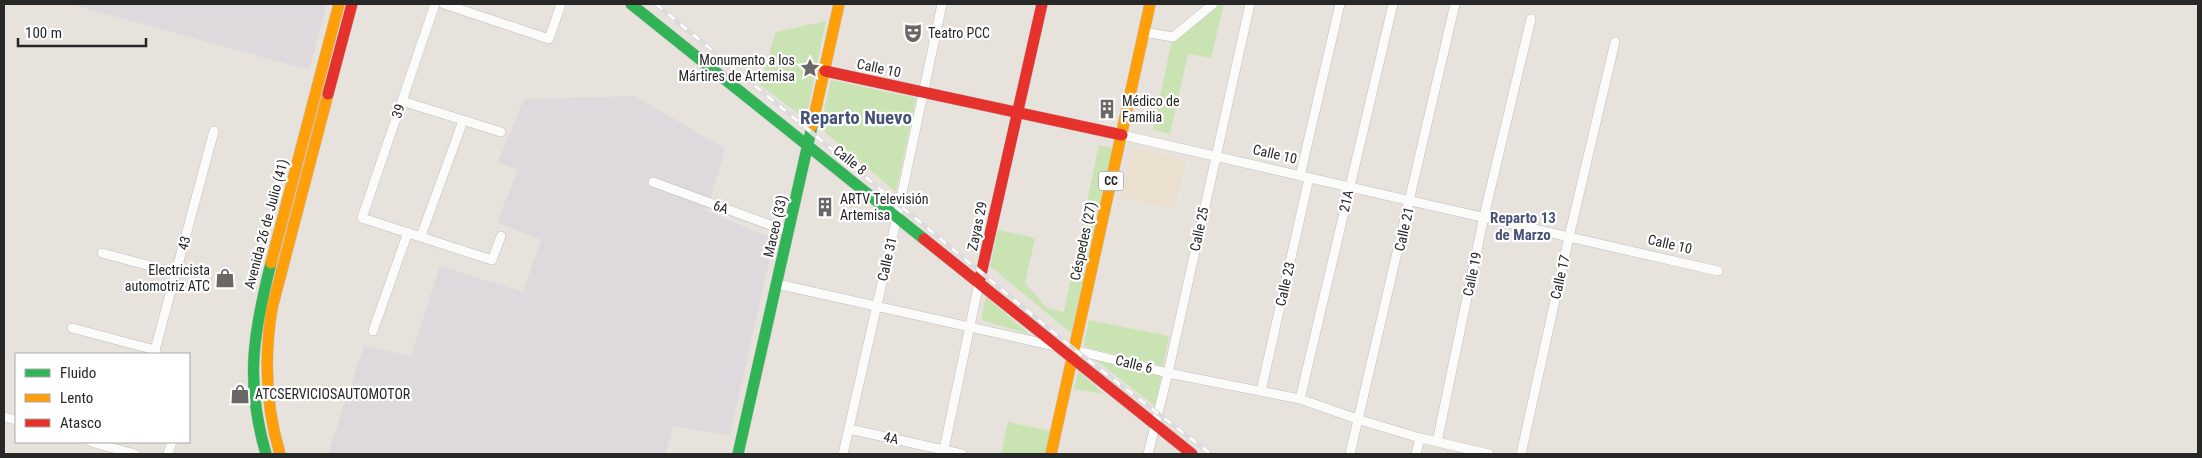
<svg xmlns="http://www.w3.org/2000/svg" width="2202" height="458" font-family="'Roboto Condensed',sans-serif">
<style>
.industrial{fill:#ddd9dc}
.education{fill:#ebe0d0}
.green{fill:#c9e3b3}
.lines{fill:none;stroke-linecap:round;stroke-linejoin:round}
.street-casing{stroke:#c0bebe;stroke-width:10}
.fast-casing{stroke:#c0bebe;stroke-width:12}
.slow-casing{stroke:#c0bebe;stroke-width:12}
.jam-casing{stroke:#c0bebe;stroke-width:12}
.street{stroke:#fbfbfa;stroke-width:9}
.fast{stroke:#30b455;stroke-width:11}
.slow{stroke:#ff9f0a;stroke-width:11}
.jam{stroke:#e5322d;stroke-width:11}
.rail-casing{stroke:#dcdcde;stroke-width:4.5}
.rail{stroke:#fff;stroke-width:2.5;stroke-dasharray:8;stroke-linecap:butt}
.labels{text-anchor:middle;stroke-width:4.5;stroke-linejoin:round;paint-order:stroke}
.shield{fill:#fff;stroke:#686868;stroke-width:1}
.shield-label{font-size:12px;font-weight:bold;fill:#272727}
.poi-label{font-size:14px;fill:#272727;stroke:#fff;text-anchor:start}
.street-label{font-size:14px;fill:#272727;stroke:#fff}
.neighbourhood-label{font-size:15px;font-weight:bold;fill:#475279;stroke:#fff}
.district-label{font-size:19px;font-weight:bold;fill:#475279;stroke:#fff}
</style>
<rect width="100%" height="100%" fill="#e7e2dc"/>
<!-- industrial -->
<path class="industrial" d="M70,4H327L309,70Z
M635,96L725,149L707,211L774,239L730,435L673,426L666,454H328L364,346L411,356L440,266L523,292L541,240L497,222L518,170L498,162L524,99Z"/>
<!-- education -->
<path class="education" d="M1132,148L1186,160L1174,209L1120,197Z"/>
<!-- green -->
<path class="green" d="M1216,4H1224L1211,58L1188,54L1170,134L1153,130L1172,40Z
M826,21L806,119L760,85L776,32Z
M831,80L916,98L896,192L820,128Z
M1099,145L1112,148L1071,333L990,266L998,230L1035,238L1025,283L1047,308L1064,312Z
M986,297L1029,334L981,320Z
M1089,320L1169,336L1163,366L1085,347L1084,343Z
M1092,357L1161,375L1155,406Z
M1078,371L1104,394L1074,389Z
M1008,422L1051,431L1046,454H1001Z"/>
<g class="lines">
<defs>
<path id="street" d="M435,4L362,218L492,260L501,236
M444,4L549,39L561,4
M1144,32L1173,37L1213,4
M402,101L501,132
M1122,135L1718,271
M1300,176L1340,4
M653,182L789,232
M421,236L463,121
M102,253L176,273
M777,284L1055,346
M72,328L155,350
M373,331L408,232
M1070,349L1168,373L1300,399L1360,420L1420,438L1489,454
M157,354L155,350L214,131
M1261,391L1309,178
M1300,399L1393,4
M4,417L16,420
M849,429L962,454
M91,442L135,454
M1437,442L1484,216L1531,19
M168,454L172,442
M843,454L897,217L942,4
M943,454L979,283
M1148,454L1168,373L1250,4
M1350,454L1455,4
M1416,454L1420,438
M1521,454L1569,237L1615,42"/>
<path id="fast" d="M631,4L924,239
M266,454C245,382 253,334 271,263
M738,454L812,126"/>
<path id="slow" d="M812,126L839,4
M271,263L339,4
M280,454C265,405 264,358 272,308L328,94
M1051,454L1150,4"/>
<path id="jam" d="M825,71L1122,135
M328,94L352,4
M924,239L1192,454
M979,283L1042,4"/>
</defs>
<!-- street casing -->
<use href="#street" class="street-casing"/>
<!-- fast casing -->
<use href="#fast" class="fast-casing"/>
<!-- slow casing -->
<use href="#slow" class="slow-casing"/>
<!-- jam casing -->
<use href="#jam" class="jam-casing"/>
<!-- street -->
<use href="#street" class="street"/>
<!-- fast -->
<use href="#fast" class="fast"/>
<!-- slow -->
<use href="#slow" class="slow"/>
<!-- jam -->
<use href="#jam" class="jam"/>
<defs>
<path id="rail" d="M656,4L1075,350L1211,454"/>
</defs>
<!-- rail casing -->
<use href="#rail" class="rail-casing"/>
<!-- rail -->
<use href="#rail" class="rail"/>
</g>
<!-- icons -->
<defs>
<symbol id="theatre-bare" viewBox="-9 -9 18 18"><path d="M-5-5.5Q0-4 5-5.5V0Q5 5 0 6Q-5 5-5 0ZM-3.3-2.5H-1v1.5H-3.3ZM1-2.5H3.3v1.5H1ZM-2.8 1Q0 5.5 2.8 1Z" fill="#6a6866" stroke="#fff" stroke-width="2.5" paint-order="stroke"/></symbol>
<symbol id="sight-bare" viewBox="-9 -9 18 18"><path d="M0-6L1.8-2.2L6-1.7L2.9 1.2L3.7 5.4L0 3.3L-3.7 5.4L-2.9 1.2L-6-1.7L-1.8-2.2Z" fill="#6a6866" stroke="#fff" stroke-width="2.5" paint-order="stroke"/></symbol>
<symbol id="building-bare" viewBox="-9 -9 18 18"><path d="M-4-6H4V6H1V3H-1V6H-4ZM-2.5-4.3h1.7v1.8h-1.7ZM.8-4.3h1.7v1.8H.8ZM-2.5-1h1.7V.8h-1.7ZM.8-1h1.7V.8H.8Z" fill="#6a6866" stroke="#fff" stroke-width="2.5" paint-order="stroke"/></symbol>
<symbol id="shop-bare" viewBox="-9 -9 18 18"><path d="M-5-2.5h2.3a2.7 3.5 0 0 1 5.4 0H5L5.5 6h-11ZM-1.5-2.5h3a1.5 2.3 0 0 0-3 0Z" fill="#6a6866" stroke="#fff" stroke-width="2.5" paint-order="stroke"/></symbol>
</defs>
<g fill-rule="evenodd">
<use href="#theatre-bare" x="899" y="19" width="28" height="28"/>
<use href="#sight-bare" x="796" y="54" width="28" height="28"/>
<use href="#building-bare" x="1093" y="95" width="28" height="28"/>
<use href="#building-bare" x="811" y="193" width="28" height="28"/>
<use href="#shop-bare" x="211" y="264" width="28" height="28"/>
<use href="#shop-bare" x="226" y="380" width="28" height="28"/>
</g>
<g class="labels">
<!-- shield labels -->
<rect class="shield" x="1098.5" y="171.5" width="25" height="19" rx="4"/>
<g class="shield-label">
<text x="1111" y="185">CC</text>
</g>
<!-- poi labels -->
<g class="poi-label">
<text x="928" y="38">Teatro PCC</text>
<text x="795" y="65" text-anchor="end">Monumento a los<tspan x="795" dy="16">Mártires de Artemisa</tspan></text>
<text x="1122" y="106">Médico de<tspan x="1122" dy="16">Familia</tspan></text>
<text x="840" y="204">ARTV Televisión<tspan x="840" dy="16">Artemisa</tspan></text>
<text x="210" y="275" text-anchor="end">Electricista<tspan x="210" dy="16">automotriz ATC</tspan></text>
<text x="255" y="399">ATCSERVICIOSAUTOMOTOR</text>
</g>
<!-- street labels -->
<g class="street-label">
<text transform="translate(879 68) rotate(12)" y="5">Calle 10</text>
<text transform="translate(398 111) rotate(-71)" y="5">39</text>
<text transform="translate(1275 154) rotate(13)" y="5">Calle 10</text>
<text transform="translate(850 160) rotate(39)" y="5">Calle 8</text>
<text transform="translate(1346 201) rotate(-77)" y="5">21A</text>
<text transform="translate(721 207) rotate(20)" y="5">6A</text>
<text transform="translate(266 224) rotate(-75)" y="5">Avenida 26 de Julio (41)</text>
<text transform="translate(775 226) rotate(-77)" y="5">Maceo (33)</text>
<text transform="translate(977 226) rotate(-78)" y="5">Zayas 29</text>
<text transform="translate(1199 229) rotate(-78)" y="5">Calle 25</text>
<text transform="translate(1404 229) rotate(-77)" y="5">Calle 21</text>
<text transform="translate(1083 241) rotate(-78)" y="5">Céspedes (27)</text>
<text transform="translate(184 243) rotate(-75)" y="5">43</text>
<text transform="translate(1670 244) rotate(13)" y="5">Calle 10</text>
<text transform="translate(887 259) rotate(-77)" y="5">Calle 31</text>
<text transform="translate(1472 274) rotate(-78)" y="5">Calle 19</text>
<text transform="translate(1560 277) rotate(-77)" y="5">Calle 17</text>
<text transform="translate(1285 284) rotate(-77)" y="5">Calle 23</text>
<text transform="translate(1134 364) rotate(14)" y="5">Calle 6</text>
<text transform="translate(891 438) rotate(12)" y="5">4A</text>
</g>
<!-- neighbourhood labels -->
<g class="neighbourhood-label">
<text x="1523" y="223">Reparto 13<tspan x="1523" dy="17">de Marzo</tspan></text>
</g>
<!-- district labels -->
<g class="district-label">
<text x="856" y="124">Reparto Nuevo</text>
</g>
</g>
<!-- border -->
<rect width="2202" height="458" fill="none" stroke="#272727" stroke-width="10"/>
<!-- legend -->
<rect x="15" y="353" width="175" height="90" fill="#ffffff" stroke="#a9a9a9"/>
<rect x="25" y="369" width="25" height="8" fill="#30b455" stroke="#a9a9a9"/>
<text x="60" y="378" font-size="15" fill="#272727">Fluido</text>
<rect x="25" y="394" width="25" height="8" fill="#ff9f0a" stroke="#a9a9a9"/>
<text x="60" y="403" font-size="15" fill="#272727">Lento</text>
<rect x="25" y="419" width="25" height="8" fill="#e5322d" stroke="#a9a9a9"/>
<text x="60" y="428" font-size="15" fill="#272727">Atasco</text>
<!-- scale -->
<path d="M18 38v8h128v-8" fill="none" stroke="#272727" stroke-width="2.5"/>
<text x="25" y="38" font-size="15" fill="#272727" stroke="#ffffff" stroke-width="4" paint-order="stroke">100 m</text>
</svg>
